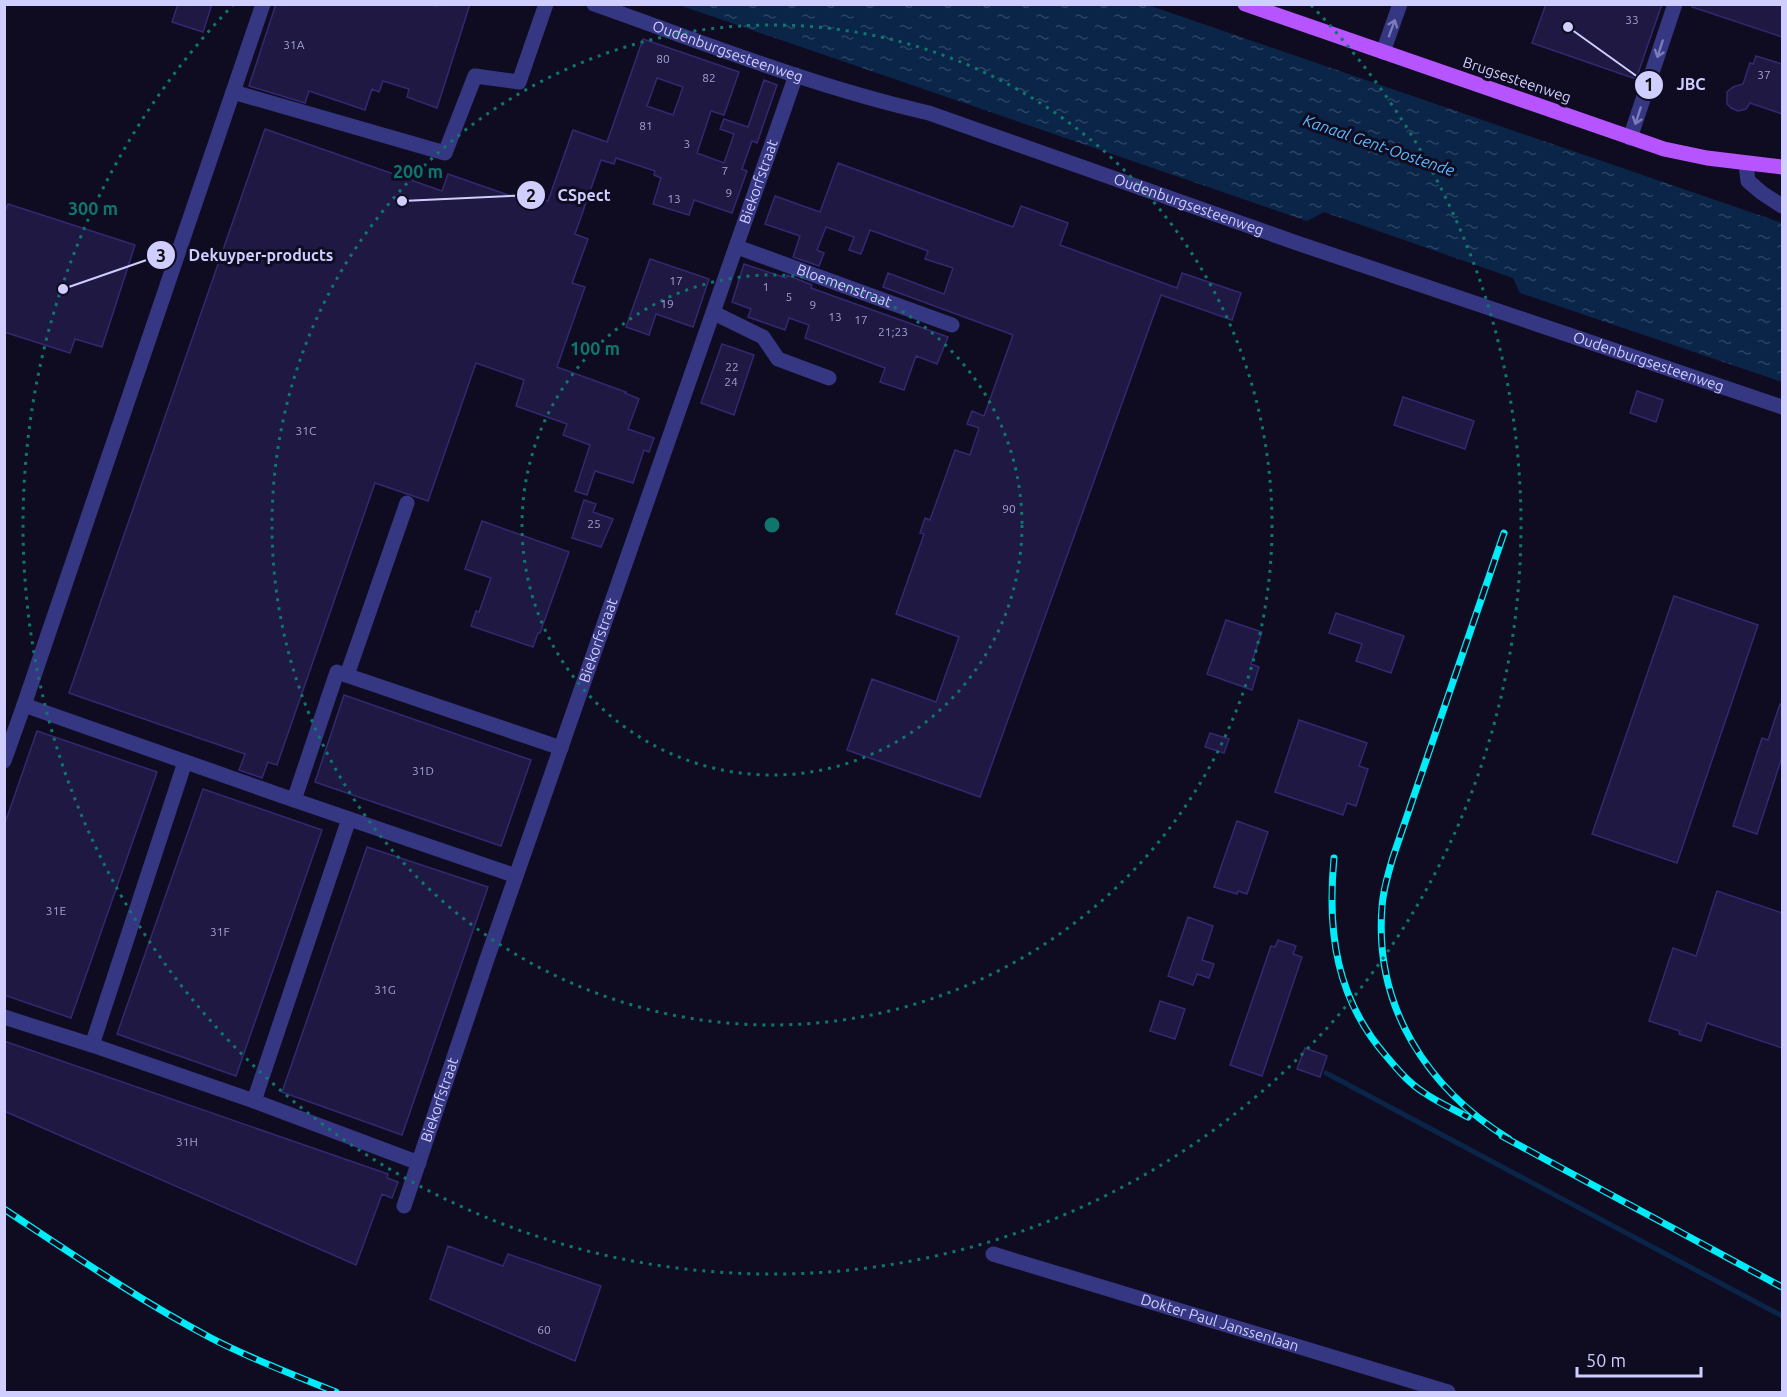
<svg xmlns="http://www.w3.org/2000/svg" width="1787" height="1397" font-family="Ubuntu,sans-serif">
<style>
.water{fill:url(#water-ripples)}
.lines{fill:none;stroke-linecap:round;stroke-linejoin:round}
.stream{stroke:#0a2548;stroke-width:5}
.building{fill:#1e1843;stroke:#332970;stroke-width:1.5;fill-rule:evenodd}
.minor{stroke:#363782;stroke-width:15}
.major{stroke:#b654ff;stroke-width:15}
.rail-casing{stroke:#00ecf8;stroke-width:7}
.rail{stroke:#0f0c22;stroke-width:4.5;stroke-dasharray:14;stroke-linecap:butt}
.oneway{stroke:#7b7aba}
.ring{fill:none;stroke:#0f766e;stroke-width:3;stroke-dasharray:3 6}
.labels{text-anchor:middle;stroke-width:6;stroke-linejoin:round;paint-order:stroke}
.number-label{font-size:12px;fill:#a4a0d0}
.street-label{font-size:15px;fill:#d0cdff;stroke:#0f0c22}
.water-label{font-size:16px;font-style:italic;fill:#5bbbff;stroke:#0f0c22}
.centre{fill:#0f766e;stroke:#0f0c22;stroke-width:3}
.ring-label{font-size:18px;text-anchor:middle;font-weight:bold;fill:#0f766e;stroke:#0f0c22;stroke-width:6;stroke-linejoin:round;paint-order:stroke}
.leader{fill:none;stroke:#d0cdff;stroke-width:2}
.callout-dot{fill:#d0cdff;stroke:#0f0c22;stroke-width:2}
.mark-label{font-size:18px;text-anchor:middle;font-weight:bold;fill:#111}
.callout-label{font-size:16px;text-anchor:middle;font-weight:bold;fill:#d0cdff;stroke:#0f0c22;stroke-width:6;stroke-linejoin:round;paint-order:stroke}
</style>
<defs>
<pattern id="water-ripples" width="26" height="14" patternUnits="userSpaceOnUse" patternTransform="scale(1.5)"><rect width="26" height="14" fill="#0a2548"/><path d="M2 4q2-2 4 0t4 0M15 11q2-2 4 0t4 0" fill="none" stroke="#2d4363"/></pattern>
</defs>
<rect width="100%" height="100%" fill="#0f0c22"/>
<!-- water -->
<path class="water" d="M679,5H1148L1782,223V382L1520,293L1513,278L1324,212L1307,221Z"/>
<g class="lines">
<!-- stream -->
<path class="stream" d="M1326,1073L1782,1316"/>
</g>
<!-- building -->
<path class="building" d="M178,4H212L203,32L172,22Z
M276,4H422L437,6L438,4H470L437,108L407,97L409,89L383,81L379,92L372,89L365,110L309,91L305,103L249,86Z
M1546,4H1662L1636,79L1532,43Z
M1692,4H1782V37L1692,7Z
M643,39L739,72L724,115L711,111L697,153L724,163L734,134L720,129L724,119L748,127L764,80L777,85L757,143L752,141L742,169L747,171L732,213L694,200L689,215L653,204L661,178L654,175L655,171L616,158L614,164L601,160L575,234L588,239L572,283L585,287L557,367L626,392L625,393L639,399L628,429L654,438L649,452L644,450L633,483L595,471L587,495L575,491L590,445L563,435L567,424L516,406L524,380L476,363L428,501L375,483L277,765L268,762L262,778L239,770L245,754L69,693L265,129L442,191L448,174L531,203L534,196L548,201L573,130L607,142ZM657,78L683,87L673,115L647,106Z
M1756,56L1782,64V114L1750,103L1746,109L1738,111L1731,108L1727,104V92L1733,87L1743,84L1750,63L1753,64Z
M838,163L1013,227L1021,206L1068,223L1060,245L1177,288L1182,273L1241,293L1232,320L1161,295L980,797L847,750L872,679L936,702L959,637L896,614L924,534L920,533L925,518L930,520L955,450L970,455L979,428L967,424L972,411L984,416L1013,335L883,287L888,273L944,294L953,268L925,259L928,251L870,230L861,254L849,250L854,237L826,227L817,250L824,253L819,266L793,257L800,236L765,224L775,196L820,212Z
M8,204L135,245L102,347L75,339L70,353L4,332V214Z
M650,259L709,279L693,327L656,314L649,335L626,327Z
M744,264L786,278L787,275L812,285L811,288L948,337L937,364L916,356L904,390L880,382L885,368L805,338L809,325L789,318L785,330L748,317L751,309L732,302Z
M722,344L754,355L734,415L701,403Z
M1637,391L1663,400L1656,422L1630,413Z
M1403,397L1474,421L1465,449L1394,425Z
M584,500L596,504L593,512L613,519L601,547L572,538Z
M482,521L569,552L540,633H538L533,647L471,626L476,611L479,612L491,578L465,569Z
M1674,596L1758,625L1677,863L1592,834Z
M1336,613L1404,636L1391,673L1356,661L1362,644L1329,633Z
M1226,620L1262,632L1251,664L1259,667L1252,690L1207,674Z
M344,695L531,760L501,846L315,782Z
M1780,704L1782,705V757L1757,834L1733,826L1762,738L1768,740Z
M1299,720L1367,743L1359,766L1368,769L1356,806L1347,803L1343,815L1275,792Z
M37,731L157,772L71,1018L4,995V826Z
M1210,733L1229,739L1224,753L1205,747Z
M203,789L322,830L236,1076L117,1034Z
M1237,821L1268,832L1247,894L1238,891L1237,894L1214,887Z
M367,847L488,887L402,1135L282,1092Z
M1717,891L1782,913V1048L1707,1023L1701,1041L1679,1034L1680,1031L1649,1021L1673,948L1696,956Z
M1188,917L1213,926L1202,960L1214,964L1209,978L1197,974L1193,985L1168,976Z
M1278,940L1296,946L1293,954L1302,957L1262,1076L1230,1065L1271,946L1275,947Z
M1160,1001L1185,1009L1175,1039L1150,1031Z
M4,1041L388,1174L387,1178L398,1182L392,1198L382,1194L356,1265L4,1111Z
M1305,1048L1327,1056L1320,1077L1297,1069Z
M448,1246L503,1266L508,1254L601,1286L575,1361L430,1299Z"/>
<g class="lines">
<!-- minor -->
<g class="minor">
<path d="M263,4L24,705L294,800L337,672L561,748"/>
<path id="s1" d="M594,4C704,43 815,87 929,113L1297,243L1782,407"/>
<path d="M1383,52L1400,4"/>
<path d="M233,92L445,153L475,76L519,82L546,4"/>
<path d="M1630,138L1675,4"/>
<path d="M1746,164L1748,181L1762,193L1782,206"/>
<path id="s2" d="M737,247L952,325"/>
<path d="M714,313L763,337L778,359L829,378"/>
<path d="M347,675L407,503"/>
<path d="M4,761L24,705"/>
<path d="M185,762L92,1045L254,1101L419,1163"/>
<path d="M294,800L516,876"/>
<path d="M4,1017L92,1045"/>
<path d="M254,1101L349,819"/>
<path id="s3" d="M404,1206L487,959L796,75"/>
<path id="s4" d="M993,1254L1448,1392"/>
</g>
<!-- major -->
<path class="major" d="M1245,4L1664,149L1707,158L1782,167"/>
<defs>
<path id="rail" d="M1504,533L1393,857C1388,874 1383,890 1382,907C1374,1007 1427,1088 1509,1139
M1334,858C1327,932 1336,999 1387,1057C1398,1070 1409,1083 1423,1092C1437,1102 1453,1109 1468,1117
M1502,1136L1782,1287
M4,1209C72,1254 139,1300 211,1338C251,1359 294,1375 336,1392"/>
</defs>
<!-- rail casing -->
<use href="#rail" class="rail-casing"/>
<!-- rail -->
<use href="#rail" class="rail"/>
</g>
<!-- one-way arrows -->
<defs><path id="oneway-shaft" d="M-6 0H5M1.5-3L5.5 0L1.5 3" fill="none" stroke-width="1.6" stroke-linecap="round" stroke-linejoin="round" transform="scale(1.5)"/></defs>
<g class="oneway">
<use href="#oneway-shaft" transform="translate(1392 28) rotate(-70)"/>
<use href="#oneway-shaft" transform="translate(1660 49) rotate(108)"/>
<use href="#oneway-shaft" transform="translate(1638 116) rotate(108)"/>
</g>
<!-- distance rings -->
<g class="ring">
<circle cx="772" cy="525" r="250"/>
<circle cx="772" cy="525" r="500"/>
<path d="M1311 5A749 749 0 1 1 233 5"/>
</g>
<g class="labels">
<!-- number labels -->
<g class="number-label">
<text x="1632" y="24">33</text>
<text x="294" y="49">31A</text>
<text x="663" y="63">80</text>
<text x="1764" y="79">37</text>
<text x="709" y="82">82</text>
<text x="646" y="130">81</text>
<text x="687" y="148">3</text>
<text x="725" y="175">7</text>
<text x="729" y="197">9</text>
<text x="674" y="203">13</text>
<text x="676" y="285">17</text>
<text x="766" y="291">1</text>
<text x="789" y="301">5</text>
<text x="667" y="308">19</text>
<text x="813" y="309">9</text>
<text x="835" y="321">13</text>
<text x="861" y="324">17</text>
<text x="893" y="336">21;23</text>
<text x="732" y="371">22</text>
<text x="731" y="386">24</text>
<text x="306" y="435">31C</text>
<text x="1009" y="513">90</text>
<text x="594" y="528">25</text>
<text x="423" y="775">31D</text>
<text x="56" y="915">31E</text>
<text x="220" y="936">31F</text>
<text x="385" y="994">31G</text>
<text x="187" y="1146">31H</text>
<text x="544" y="1334">60</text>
</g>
<!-- street labels -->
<g class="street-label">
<text dy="5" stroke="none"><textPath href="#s1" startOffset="142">Oudenburgsesteenweg</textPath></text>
<text transform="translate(1517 80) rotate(19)" y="5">Brugsesteenweg</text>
<text dy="5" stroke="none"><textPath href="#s3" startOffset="1084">Biekorfstraat</textPath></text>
<text dy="5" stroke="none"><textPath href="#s1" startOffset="628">Oudenburgsesteenweg</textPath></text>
<text dy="5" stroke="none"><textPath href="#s2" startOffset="114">Bloemenstraat</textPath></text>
<text dy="5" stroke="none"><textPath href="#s1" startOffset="1114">Oudenburgsesteenweg</textPath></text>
<text dy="5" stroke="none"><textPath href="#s3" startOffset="598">Biekorfstraat</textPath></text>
<text dy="5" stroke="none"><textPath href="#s3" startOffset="112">Biekorfstraat</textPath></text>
<text dy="5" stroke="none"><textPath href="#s4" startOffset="237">Dokter Paul Janssenlaan</textPath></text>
</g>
<!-- water labels -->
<g class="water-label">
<text transform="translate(1379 145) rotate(19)" y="6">Kanaal Gent-Oostende</text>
</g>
</g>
<circle cx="772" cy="525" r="9" class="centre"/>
<g class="ring-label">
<text x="418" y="178">200 m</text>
<text x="93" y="215">300 m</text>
<text x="595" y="355">100 m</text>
</g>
<!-- callouts -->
<path class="leader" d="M1568 27L1649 85M402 201L531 195M63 289L161 255"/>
<g class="callout-dot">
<circle cx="1568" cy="27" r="6"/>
<circle cx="402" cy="201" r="6"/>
<circle cx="63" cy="289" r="6"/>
<circle cx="1649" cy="85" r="15"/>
<circle cx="531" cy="195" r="15"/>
<circle cx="161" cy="255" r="15"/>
</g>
<g class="mark-label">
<text x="1649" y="91">1</text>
<text x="531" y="202">2</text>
<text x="161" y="262">3</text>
</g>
<g class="callout-label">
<text x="1691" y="90">JBC</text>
<text x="584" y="201">CSpect</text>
<text x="261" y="261">Dekuyper-products</text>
</g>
<!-- border -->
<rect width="1787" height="1397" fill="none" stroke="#d0cdff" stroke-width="12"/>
<!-- scale -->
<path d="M1577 1367v9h124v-9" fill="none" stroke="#d0cdff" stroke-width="3"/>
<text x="1586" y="1367" font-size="18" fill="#d0cdff" stroke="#0f0c22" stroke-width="4.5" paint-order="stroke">50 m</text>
</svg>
